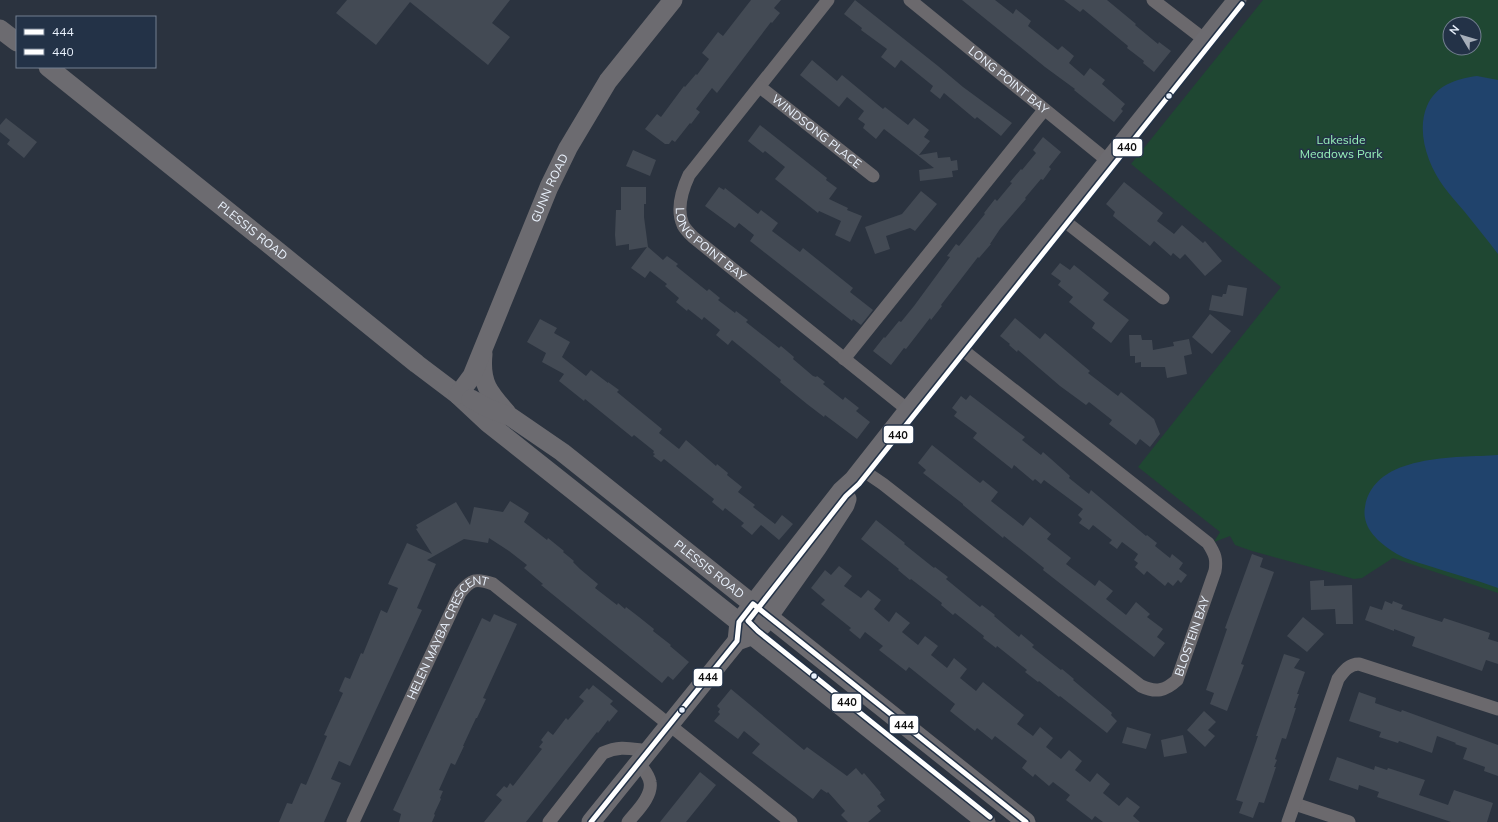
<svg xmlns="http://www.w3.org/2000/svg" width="1498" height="822" font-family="Mulish,sans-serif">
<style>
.green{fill:#1f4732;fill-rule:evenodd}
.water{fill:#20436c}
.building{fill:#434a54}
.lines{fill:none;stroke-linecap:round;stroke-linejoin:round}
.street{stroke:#6b696d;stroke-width:13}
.secondary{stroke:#6c6b70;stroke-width:19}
.bus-1-casing{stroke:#233247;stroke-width:8}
.bus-2-casing{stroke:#233247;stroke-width:8}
.bus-1{stroke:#fff;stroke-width:5}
.bus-2{stroke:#fff;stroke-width:5}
.bus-dot{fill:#eaf2fd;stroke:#233247;stroke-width:1.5}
.labels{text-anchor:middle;stroke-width:3;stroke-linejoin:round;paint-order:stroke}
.street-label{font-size:12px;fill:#eaf2fd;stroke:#233247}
.park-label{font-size:12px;fill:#97f1b8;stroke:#233247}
.line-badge{stroke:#233247;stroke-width:1.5}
.pale-badge-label{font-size:11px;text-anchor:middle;font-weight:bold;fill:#111}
</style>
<rect width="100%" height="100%" fill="#2b333f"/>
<!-- green -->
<path class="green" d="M1263,0H1498V593L1393,558L1362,578L1354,579L1252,551L1235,545L1230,536L1214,542L1220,532L1138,467L1281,287L1131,164ZM1450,24H1474V48H1450Z"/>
<!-- water -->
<path class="water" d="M1477,76L1498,80V254C1487,239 1475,225 1464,211C1457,203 1450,195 1444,187C1428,165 1416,132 1427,106C1436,85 1456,79 1477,76Z
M1498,455V588C1474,579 1450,573 1426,565C1416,562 1406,559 1397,554C1381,544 1361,529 1365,507C1374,453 1457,458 1498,455Z"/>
<!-- building -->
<path class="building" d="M347,0H510L492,23L510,37L488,65L410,2L376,45L336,13Z
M751,0H781L774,8L780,13L772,23L771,22L717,93L712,88L696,109L700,112L691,124L690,123L675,142L672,140L669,144H665L645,129L657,114L661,117L684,86L685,87L696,74L697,75L709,59L702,53L718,32L723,36Z
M855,0L938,66L963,87L1012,123L1001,136L977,117L975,119L944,93L940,99L930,91L933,86L901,60L895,68L881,57L887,49L861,30L862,28L844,14Z
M962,0H995L1013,14L1016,9L1031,21L1028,26L1058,50L1062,46L1074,56L1069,63L1084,76L1090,68L1105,80L1102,84L1125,104L1121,109L1123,111L1114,122L1074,90L1075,89L1045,67Z
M1064,0H1107L1136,24L1135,25L1158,44L1159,42L1171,51L1154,72L1143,63L1144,61L1127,48L1128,46L1083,9L1080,12Z
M812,60L837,81L842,75L883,109L885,107L908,125L914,118L929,130L924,137L930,141L919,155L937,152L938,158L950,157L951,161L957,160L958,170L952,171L953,177L920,181L919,170L934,168L884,129L876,139L863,128L865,124L858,119L864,111L847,97L839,107L800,75Z
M6,118L37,142L24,158L7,144L10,140L0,132V125Z
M760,125L827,178L826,180L837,188L829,199L848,208L847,210L862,216L850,242L835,235L841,221L819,211L818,213L775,179L785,167L765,151L763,153L748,141Z
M1043,137L1061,152L1049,167L1051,169L1043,180L1041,179L1025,198L1026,199L1000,229L990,244H991L979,258L978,257L941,305L942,306L931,320L930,318L906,349L904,348L891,365L873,351L884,337L885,338L899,321L901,322L914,306L950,257L947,256L956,244L959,246L985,214L984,213L995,199L997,201L1012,183L1010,182L1021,169L1022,170L1036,153L1033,150Z
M633,150L656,160L650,176L626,166Z
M1124,182L1163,213L1157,221L1174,234L1182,225L1203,243L1205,241L1222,261L1205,276L1185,254L1180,259L1173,253L1171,256L1154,241L1150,246L1113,216L1115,212L1106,204Z
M621,187H646V204H644V217L648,247L663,260L667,256L678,264L676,266L707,291L709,289L720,298L718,300L735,313L736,311L748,320L746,322L779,348L781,346L794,357L793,359L813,376L816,377L817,376L825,382L823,384L843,400L845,397L859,408L856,411L870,422L857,439L825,415L824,417L807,404L780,382L781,380L732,340L728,345L716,335L720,330L704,317L702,320L688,309L687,311L676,302L679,298L665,286L667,284L650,271L645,278L631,268L647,247L629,250V244L616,246L615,235L616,210H621Z
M719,187L724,190L725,188L758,214L761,210L778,223L772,231L800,252L803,248L853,288L850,292L873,310L861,325L853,319L852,321L750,241L754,235L739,223L735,228L705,206Z
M921,191L937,204L915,231L910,228L886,236L890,249L875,254L865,227L902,214Z
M1060,263L1070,270L1074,265L1109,293L1103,300L1129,320L1111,343L1092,328L1095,323L1069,302L1073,297L1058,285L1061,281L1051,274Z
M1228,285L1247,288L1243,316L1209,310L1212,295L1222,297L1223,294H1226Z
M1210,314L1231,331L1212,354L1192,337Z
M1015,318L1040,339L1045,333L1090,371L1088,373L1118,396L1121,392L1154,419L1160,434L1150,447L1140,439L1136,445L1109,424L1112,420L1089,402L1086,405L1060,386L1018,350L1017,352L1009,345L1010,344L1000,336Z
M540,319L557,328L554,333L570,342L562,357L586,376L591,370L608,383V382L619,390L617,392L662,429L659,433L679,449L686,440L716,466L717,464L728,473L727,475L742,487L738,492L755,505L753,507L775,524L782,515L793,524L779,540L761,525L752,535L741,526L744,523L725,508L723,511L712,502L714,499L664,459L661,462L653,456L655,454L653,453L654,451L634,435L632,437L585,399L584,401L559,381L564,374L542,362L546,353L527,342Z
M1129,335H1141L1142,340H1152L1153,350L1174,346L1173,342L1189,339L1192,354L1184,356L1187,374L1167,378L1165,367H1141V362L1135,363V356H1130Z
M970,395L1025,437L1022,440L1041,455L1043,452L1051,459L1070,476L1069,478L1089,494L1091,490L1146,536L1147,535L1157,543L1155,546L1170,558L1172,554L1183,563L1179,569L1187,575L1181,583L1178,580L1173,586L1168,582L1165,586L1147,571L1144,575L1135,567L1138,563L1134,560L1138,554L1122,542L1117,549L1109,543L1112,540L1093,525L1089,530L1079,523L1082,519L1078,515L1083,509L1044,480L1041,484L1035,479L1033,481L1014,465L1012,469L973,438L977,433L954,416L957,412L952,408L961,396L966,400Z
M932,445L980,483L983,480L998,492L991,501L1023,526L1030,517L1051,534L1047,539L1071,558L1066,564L1095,586L1099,580L1113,591L1106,599L1126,615L1136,602L1150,614L1147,617L1163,629L1157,637L1165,643L1154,657L1043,570L1044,568L1004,536L1003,538L986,524L963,505V504L923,473L926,470L918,463Z
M510,501L529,513L524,522L547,540L548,538L564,551L563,552L574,561L573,562L580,569L598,584L595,588L617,605L618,603L625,609L626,607L639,617L654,629L653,631L671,645L670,646L689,662L673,680L668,676L662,683L541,585L543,584L524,568L527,565L509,551L489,538L488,543L464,539L427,560L436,564L417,608L422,610L350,766L339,761L331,779L341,783L324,822H279L287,803L292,804L301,783L306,785L327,736L324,735L343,693L339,691L345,677L350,679L361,653L363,654L381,610L387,613L398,588L388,584L407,543L432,554L416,529L418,528L416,525L456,502L470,525L474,507L503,512Z
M876,520L905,543L904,544L934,568L935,567L948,577L946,579L980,607L982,605L995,615L994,616L1019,637L1021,634L1034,645L1032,647L1061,670L1062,669L1074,679L1073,680L1112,713L1111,715L1117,721L1107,733L1060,696L1059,697L1039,681L1038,682L1025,672L1027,670L997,646L996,648L983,638L984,636L955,613L953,615L941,605L942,603L911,579L910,580L898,570L899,569L861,539Z
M1252,554L1263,558L1260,567L1274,572L1241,664L1244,665L1227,711L1210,704L1214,693L1206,690L1227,629L1225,628Z
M839,566L852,576L844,586L861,598L868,590L881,600L874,609L889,622L896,612L910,623L902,632L918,645L925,636L938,646L931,655L947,668L954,658L967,669L960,678L976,691L983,682L1024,715L1017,724L1033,736L1040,727L1053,738L1046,747L1061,759L1069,750L1082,761L1075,770L1090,782L1097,773L1110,784L1103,793L1119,806L1127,797L1140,807L1133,816L1140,822H1103L1095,816L1092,820L1066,800L1070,795L1053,782L1049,786L1035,774L1033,777L1022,768L1027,761L995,736L992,740L977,728L975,731L950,711L955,704L909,667L906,671L879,650L883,646L865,632L860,639L849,630L851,628L821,604L825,600L811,588L825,570L831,575Z
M1324,580V586L1352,585L1353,624H1336L1335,609L1311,610L1310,581Z
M1385,601L1392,604L1393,601L1403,605L1401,609L1442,622L1444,618L1490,633L1488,639L1498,642V664L1486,660L1482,671L1412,646L1415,637L1394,629V631L1365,620L1370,606L1382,610Z
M494,614L517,624L483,698L486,699L477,718H476L463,746H464L455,765L451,763L439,790L443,791L440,798L441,799L434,814L435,815L432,822H399L401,814L393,810L482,618L490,622Z
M1303,617L1324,634L1307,652L1287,636Z
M1284,654L1300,659L1294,668L1305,672L1297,694H1299L1294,708H1296L1286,739L1282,738L1275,759L1277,760L1274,767H1276L1264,803L1259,802L1253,818L1239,813L1243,802L1236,800L1258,736H1256Z
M593,685L613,701L610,704L618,711L609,722L608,720L598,733L597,732L526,822H484L502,800L496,795L504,786L507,788L510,783L513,786L542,749L539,747L543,742L541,740L548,731L553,735L566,718L568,720L584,701L579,697L587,688L589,690Z
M731,689L804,750L807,747L847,776L856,768L862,775L864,773L881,793L880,794L885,800L877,806L881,811L868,822H848L841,815L845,811L828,792L827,793L821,789L813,799L752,753L760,744L744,731L738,739L714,721L720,714L718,712L720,709L717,706Z
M1359,692L1376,698L1375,703L1401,712L1402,710L1498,745V776L1484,771L1485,767L1463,759L1467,748L1455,744L1456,743L1437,736L1432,753L1399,741L1398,743L1379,737L1381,732L1349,721Z
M1204,711L1216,722L1208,730L1215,736L1205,747L1187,730Z
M1127,727L1151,734L1146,749L1122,743Z
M1183,735L1187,753L1164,757L1161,740Z
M1337,757L1374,770L1375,766L1387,770L1388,768L1425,780L1419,795L1448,805L1454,790L1493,803L1487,822H1451L1377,797L1379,792L1359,785L1358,790L1329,780Z
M700,772L716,785L686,822H660Z"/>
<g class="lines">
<!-- street -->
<g class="street">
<path id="s1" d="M828,0L689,175C682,190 676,209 683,225C685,229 690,234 693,237L908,410"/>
<path id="s2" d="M910,0L1108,161"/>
<path d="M1153,0L1205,40"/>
<path id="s3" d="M760,87L873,176"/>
<path d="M1062,219L1163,298"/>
<path d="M844,359L1044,110"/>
<path id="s4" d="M861,469L883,484L1141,686C1156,693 1165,691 1177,680L1215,571C1217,559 1215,554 1208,543L959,347"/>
<path d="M1295,804L1349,822"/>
<path id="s5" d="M353,822L460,593C471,579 476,578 493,584L791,822"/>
<path d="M549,822L603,753C620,745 631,749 648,751"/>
<path d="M628,822C636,812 653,796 650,782C649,775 643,769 639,763"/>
<path d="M1288,822L1338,679C1344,671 1349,664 1359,664L1498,709"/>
</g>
<!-- secondary -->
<g class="secondary">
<path d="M0,29L17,42"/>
<path id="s6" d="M48,67L280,253L417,364L458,395L488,423L739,622L753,636L986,822"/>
<path d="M483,354C480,383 489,393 507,413"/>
<path id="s7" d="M458,395L472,376L549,187L568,148L608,81L673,0"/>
<path id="s8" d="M471,399L488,408L511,417L562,452L1026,822"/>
<path d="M762,626L817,548L845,505L847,499"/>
<path d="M737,641L739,622L841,491L853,480L908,410L1062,219L1237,0"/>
<path d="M591,822L737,641L748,637"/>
</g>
<defs>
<path id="bus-1" d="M591,822L737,641L739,622L753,604L1026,822"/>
<path id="bus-2" d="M990,817L758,631L748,621L846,496L859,484L1242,4"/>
</defs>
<!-- bus-1 casing -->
<use href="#bus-1" class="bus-1-casing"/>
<!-- bus-2 casing -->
<use href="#bus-2" class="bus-2-casing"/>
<!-- bus-1 -->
<use href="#bus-1" class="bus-1"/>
<!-- bus-2 -->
<use href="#bus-2" class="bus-2"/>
</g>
<!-- markers -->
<g class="bus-dot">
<circle cx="1169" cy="96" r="3.5"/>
<circle cx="814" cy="676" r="3.5"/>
<circle cx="682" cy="710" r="3.5"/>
</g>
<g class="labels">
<!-- street labels -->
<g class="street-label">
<text dy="4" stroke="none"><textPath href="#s2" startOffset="127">LONG POINT BAY</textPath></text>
<text dy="4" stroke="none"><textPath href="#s3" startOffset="72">WINDSONG PLACE</textPath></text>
<text dy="4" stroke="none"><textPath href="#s7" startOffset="227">GUNN ROAD</textPath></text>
<text dy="4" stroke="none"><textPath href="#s6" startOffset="262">PLESSIS ROAD</textPath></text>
<text dy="4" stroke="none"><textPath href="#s1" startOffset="307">LONG POINT BAY</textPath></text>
<text dy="4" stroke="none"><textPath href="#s8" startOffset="294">PLESSIS ROAD</textPath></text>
<text dy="4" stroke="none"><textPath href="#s4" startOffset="440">BLOSTEIN BAY</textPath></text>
<text dy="4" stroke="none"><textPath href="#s5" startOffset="211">HELEN MAYBA CRESCENT</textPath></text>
</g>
<!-- park labels -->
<g class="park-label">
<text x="1341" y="144">Lakeside<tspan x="1341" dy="14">Meadows Park</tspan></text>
</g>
</g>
<g class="line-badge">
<rect x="1112" y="138" width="31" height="19" rx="4" fill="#fff"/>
<rect x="883" y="425" width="31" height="19" rx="4" fill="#fff"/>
<rect x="693" y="668" width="30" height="19" rx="4" fill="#fff"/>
<rect x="831" y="693" width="31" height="19" rx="4" fill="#fff"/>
<rect x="889" y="715" width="30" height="19" rx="4" fill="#fff"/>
</g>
<g class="pale-badge-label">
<text x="1127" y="151">440</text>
<text x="898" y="439">440</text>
<text x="708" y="681">444</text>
<text x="847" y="706">440</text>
<text x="904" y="729">444</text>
</g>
<!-- legend -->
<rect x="16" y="16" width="140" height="52" fill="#233247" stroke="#737f90"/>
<rect x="24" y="29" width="20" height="6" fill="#ffffff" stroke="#737f90"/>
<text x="52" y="36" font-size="12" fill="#eaf2fd">444</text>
<rect x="24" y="49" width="20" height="6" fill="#ffffff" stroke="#737f90"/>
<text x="52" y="56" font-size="12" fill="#eaf2fd">440</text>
<!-- north arrow -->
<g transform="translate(1462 36) rotate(308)"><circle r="19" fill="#233247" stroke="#737f90"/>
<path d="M0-3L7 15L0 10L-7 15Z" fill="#a7afba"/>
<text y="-6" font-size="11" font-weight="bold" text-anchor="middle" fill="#eaf2fd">N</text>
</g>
</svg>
